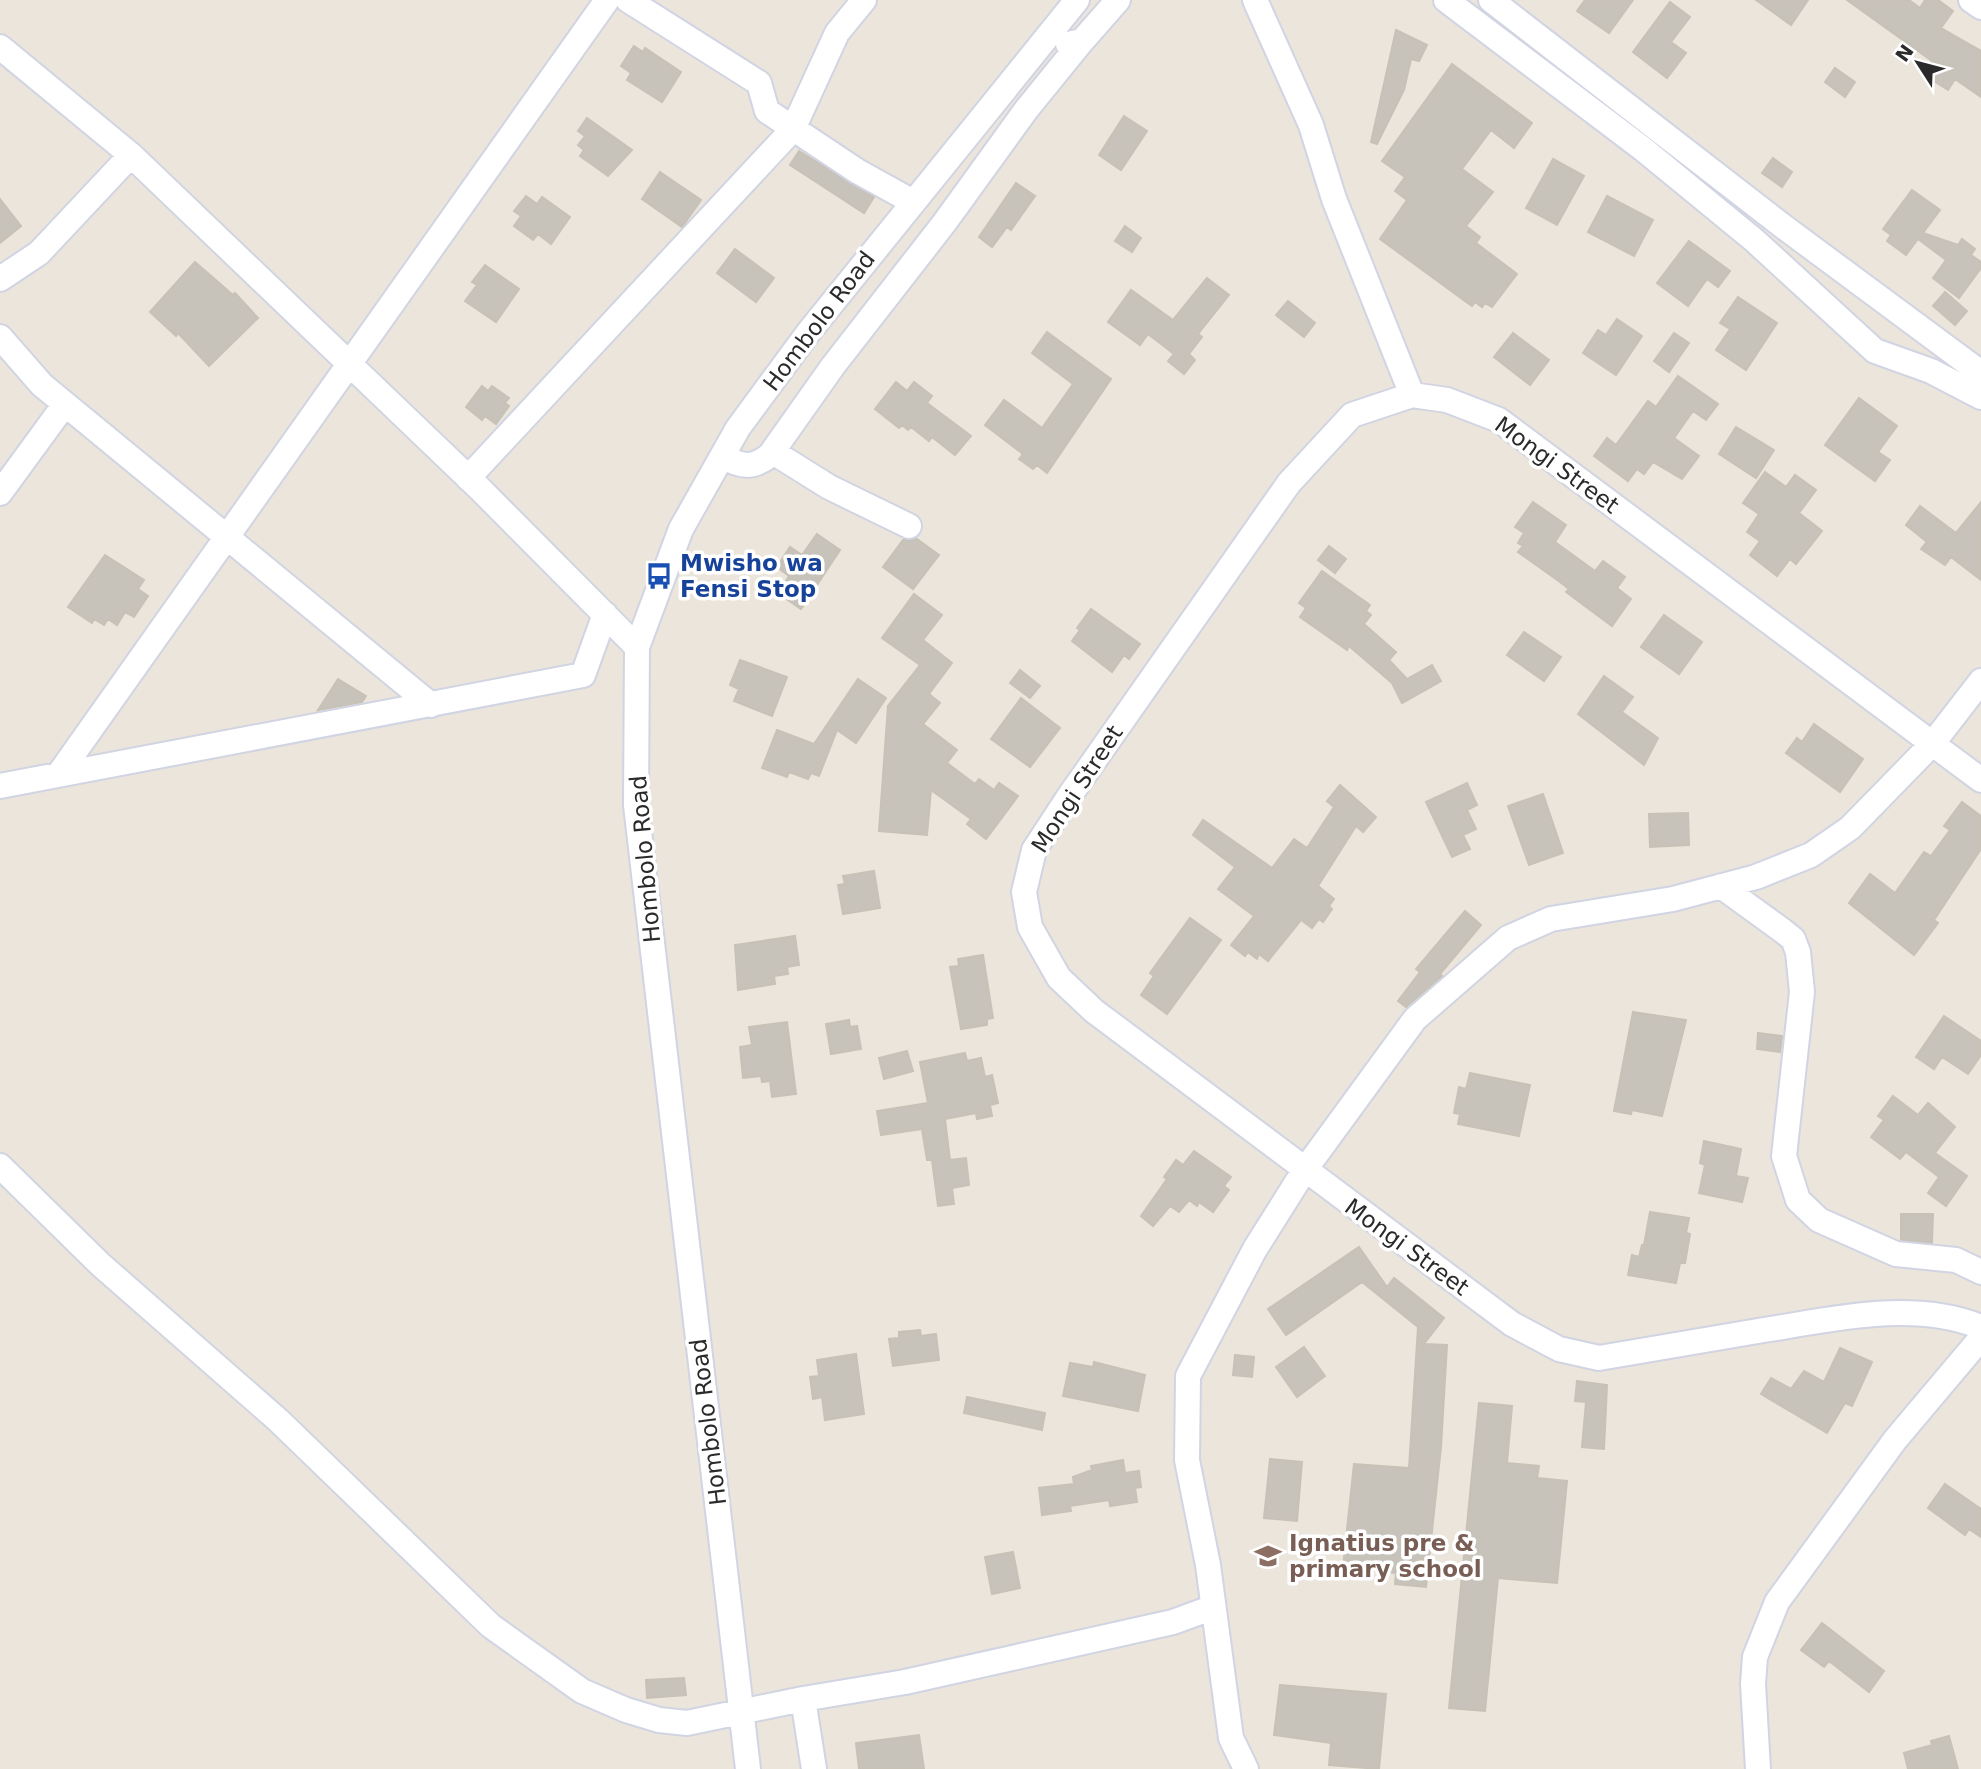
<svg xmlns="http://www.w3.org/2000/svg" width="1981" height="1769" font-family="'DejaVu Sans',sans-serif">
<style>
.building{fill:#c7c3bb;stroke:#c7c1b6;stroke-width:2}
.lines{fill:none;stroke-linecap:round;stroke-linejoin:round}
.minor-casing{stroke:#d1d4e2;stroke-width:28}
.minor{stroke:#fff;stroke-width:24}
.labels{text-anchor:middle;stroke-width:7;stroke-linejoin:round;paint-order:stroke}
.street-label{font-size:23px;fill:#2a2a2a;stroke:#fff}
.transit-label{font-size:23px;font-weight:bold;fill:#164399;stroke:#fff;text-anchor:start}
.education-label{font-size:23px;font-weight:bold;fill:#785e54;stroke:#fff;text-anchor:start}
</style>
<rect width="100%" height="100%" fill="#ebe5dc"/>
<!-- building -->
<path class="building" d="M1585,0H1633L1609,33L1577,11Z
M1756,0H1808L1791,25Z
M1847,0H1909L1920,8L1925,0H1938L1953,11L1941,28L1981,51V97L1955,79L1948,90L1924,75L1932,61Z
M1670,2L1690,17L1671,42L1686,53L1667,78L1633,52Z
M1396,30L1427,45L1419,61L1411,59L1404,90L1377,144L1371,142Z
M634,46L643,52L645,48L681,72L662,102L627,80L631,73L621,66Z
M1452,64L1532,123L1514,148L1491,130L1462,169L1493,192L1466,226L1480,237L1476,243L1517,274L1492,307L1485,303L1482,307L1475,302L1472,306L1380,239L1407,200L1395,191L1405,177L1382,161Z
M1835,68L1855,82L1845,97L1825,82Z
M1124,116L1147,131L1121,170L1099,155Z
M587,118L632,150L608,176L580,156L584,150L578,145L585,136L578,131Z
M799,151L874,197L864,213L790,165Z
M1773,158L1792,172L1782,187L1762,173Z
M1553,159L1584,176L1557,225L1526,208Z
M660,172L701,200L682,227L642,199Z
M1016,183L1035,196L1011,230L1007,227L992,247L979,237Z
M1912,190L1940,210L1923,233L1958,245L1962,239L1975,249L1971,255L1981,262V268L1959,298L1933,278L1946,260L1918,239L1906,255L1887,241L1891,235L1883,229Z
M526,196L537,204L542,197L570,217L551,244L538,234L533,240L514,226L521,216L514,211Z
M1607,196L1653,220L1634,256L1588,232Z
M0,199L21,226L0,243Z
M1125,226L1141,238L1132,252L1115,241Z
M1689,241L1730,271L1718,287L1707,279L1688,306L1657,283Z
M735,249L774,278L756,302L717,273Z
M195,262L233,295L235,293L258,318L209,366L178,333L176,336L150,312Z
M485,265L519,289L496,322L465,301L477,285L472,282Z
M1207,278L1229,295L1198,334L1202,337L1189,354L1195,360L1184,374L1168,361L1174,354L1148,334L1140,345L1108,322L1131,290L1173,320Z
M1945,292L1967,311L1955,325L1933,306Z
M1738,297L1777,323L1746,370L1716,350L1730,329L1720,323Z
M1288,301L1315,323L1304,337L1276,315Z
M1617,319L1642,336L1616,375L1583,353L1598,330L1606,335Z
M1047,332L1111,379L1047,473L1037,465L1033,469L1019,459L1023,454L985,425L1004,400L1042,428L1073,384L1032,353Z
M1513,333L1549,360L1530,385L1494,357Z
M1674,333L1689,343L1669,372L1654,361Z
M1678,376L1718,404L1706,420L1693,411L1674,438L1699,456L1682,479L1653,462L1644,474L1637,469L1628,481L1594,456L1607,438L1616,445L1648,401L1656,407Z
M896,382L907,391L914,382L932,396L927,403L971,436L955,455L932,437L929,441L911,427L908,430L902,425L899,428L875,409Z
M482,386L488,391L492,386L509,398L505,403L509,406L496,424L485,416L482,420L466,407Z
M1859,398L1897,426L1878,452L1890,460L1875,481L1825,445Z
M1736,427L1774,450L1756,478L1719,454Z
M1765,472L1786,487L1795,475L1816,490L1799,513L1822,531L1796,564L1790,559L1777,576L1750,555L1760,541L1747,532L1759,514L1743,503Z
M1533,502L1566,525L1555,542L1595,571L1603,561L1625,577L1617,588L1631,599L1612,626L1566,592L1569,589L1560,582L1518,552L1523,546L1518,543L1524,533L1515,527Z
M1981,502V580L1951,557L1945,565L1921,549L1927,542L1906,525L1920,506L1956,533Z
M817,534L840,550L801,609L778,593L789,576L777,567L790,547L802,555Z
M917,539L939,555L913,589L883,567L903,540Z
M1329,546L1346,559L1335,573L1318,560Z
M105,555L144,580L138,589L148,596L134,617L125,612L117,625L108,619L104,625L94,619L92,623L68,607Z
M1322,571L1370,605L1366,611L1371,615L1364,624L1396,652L1389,660L1407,679L1432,665L1441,681L1402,703L1392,683L1349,646L1347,650L1300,617L1306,608L1299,603Z
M914,594L942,615L923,640L952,663L929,694L940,703L923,724L957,750L947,763L975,784L979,779L994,790L999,783L1018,796L986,839L967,824L971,819L931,790L927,835L879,831L888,706L920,665L882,638Z
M1091,609L1140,644L1129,659L1124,655L1112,672L1072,641L1080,630L1077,628Z
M1664,615L1702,642L1679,674L1641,647Z
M1524,632L1561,657L1544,681L1507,655Z
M740,660L787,677L772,716L734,701L739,689L730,685Z
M1020,670L1040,686L1030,698L1010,683Z
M1604,676L1633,697L1622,712L1658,738L1644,765L1578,714Z
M338,679L366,696L362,702L318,710Z
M858,679L886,698L856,743L837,730L819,776L811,773L808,779L789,772L787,777L762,768L777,730L814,744Z
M1021,698L1060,728L1030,767L991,739Z
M1814,724L1863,759L1840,792L1786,753L1797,738L1802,742Z
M1467,783L1477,805L1467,810L1476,829L1463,835L1470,849L1452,857L1426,802Z
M1340,785L1376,817L1363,832L1356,826L1318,886L1334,899L1329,906L1332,909L1323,922L1319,919L1312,928L1301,920L1268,961L1259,954L1257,959L1248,952L1245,956L1231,945L1254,916L1218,889L1235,867L1193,835L1203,820L1272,868L1294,839L1307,848L1334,807L1327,801Z
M1543,794L1563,853L1529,865L1508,806Z
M1962,802L1981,816V849L1934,920L1938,923L1914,955L1849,903L1870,874L1895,893L1924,852L1931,856L1950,830L1944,826Z
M1688,813L1689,845L1650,847L1649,814Z
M874,871L880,908L843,914L838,885L845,884L843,876Z
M1465,911L1481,925L1440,974L1442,976L1406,1007L1398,1001L1420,972L1416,969Z
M1190,918L1221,940L1167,1014L1141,995L1154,976L1150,973Z
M795,936L799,965L787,967L788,974L774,976L775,984L738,990L735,945Z
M983,955L993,1018L987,1019V1025L961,1029L950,967L959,966L958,959Z
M1633,1012L1686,1020L1662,1116L1632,1110L1631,1114L1614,1111Z
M1944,1016L1981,1041V1055L1968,1074L1942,1057L1934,1069L1916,1057Z
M849,1020L850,1027L857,1026L861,1049L831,1054L826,1024Z
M787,1022L796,1094L772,1097L770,1081L762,1082L761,1076L743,1078L740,1047L752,1045L749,1027Z
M1758,1033L1782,1036L1780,1052L1757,1049Z
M907,1051L913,1071L884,1079L879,1058Z
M965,1053L967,1061L981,1058L985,1077L992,1075L998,1103L990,1105L992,1116L977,1119L976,1113L945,1119L950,1160L966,1158L969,1185L952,1188L954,1204L938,1206L932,1160H927L922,1129L881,1135L877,1111L928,1103L920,1062Z
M1470,1073L1530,1085L1519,1136L1458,1124L1460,1114L1454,1113L1459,1087L1466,1089Z
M1893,1096L1918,1115L1928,1103L1955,1127L1935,1153L1967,1176L1946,1206L1928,1193L1939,1177L1906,1152L1900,1159L1871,1137L1884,1120L1878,1116Z
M1704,1141L1741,1149L1736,1176L1748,1178L1742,1202L1699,1193L1705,1165L1700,1163Z
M1194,1151L1231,1177L1224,1186L1229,1190L1213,1212L1199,1202L1197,1206L1189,1200L1179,1212L1170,1206L1153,1226L1141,1216L1167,1179L1164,1177L1176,1160L1183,1165Z
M1650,1212L1689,1218L1686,1233L1690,1234L1685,1263H1680L1676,1283L1628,1275L1632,1255L1639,1257L1642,1245H1644Z
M1901,1214H1933L1932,1243L1901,1240Z
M1359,1247L1387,1287L1394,1278L1444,1318L1424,1344L1447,1345L1441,1447L1426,1587L1395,1584L1396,1573L1343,1567L1354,1464L1409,1468L1418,1327L1362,1282L1286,1335L1268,1309Z
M920,1330L921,1336L936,1334L939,1360L893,1366L889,1339L899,1338V1332Z
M1304,1347L1325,1376L1297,1397L1276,1367Z
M1840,1348L1872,1362L1852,1406L1845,1403L1827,1433L1761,1394L1771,1378L1791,1389L1804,1371L1824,1382Z
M856,1354L864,1414L825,1420L822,1397L813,1399L810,1377L819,1376L817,1360Z
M1235,1355L1254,1357L1252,1377L1233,1375Z
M1094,1362L1145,1375L1138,1411L1063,1396L1070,1363L1093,1367Z
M1577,1381L1607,1385L1604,1449L1582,1447L1586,1402L1575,1401Z
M967,1397L1045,1413L1042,1430L964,1413Z
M1479,1403L1512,1406L1507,1463L1539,1466L1537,1478L1567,1481L1557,1583L1498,1578L1485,1711L1449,1708Z
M1270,1459L1302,1462L1297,1521L1264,1518Z
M1123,1460L1125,1473L1139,1471L1141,1487L1135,1488L1137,1502L1110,1506L1109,1500L1070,1506L1071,1511L1042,1515L1039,1488L1074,1484L1073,1477L1092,1470L1091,1466Z
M1945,1484L1981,1509V1537L1969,1529L1965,1535L1928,1508Z
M1013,1552L1020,1588L992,1594L985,1557Z
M1822,1623L1884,1671L1869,1692L1829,1661L1824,1667L1801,1650Z
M684,1678L686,1695L647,1698L646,1680Z
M1280,1685L1386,1694L1379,1769L1329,1765L1331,1743L1274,1735Z
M919,1735L924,1769H859L856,1743Z
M1949,1736L1958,1769H1908L1904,1753L1932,1745L1931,1741Z"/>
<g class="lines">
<defs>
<path id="minor" d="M628,0L759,83L767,111L857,171L913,202
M1255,0L1311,125L1334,199L1412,395
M1446,0L1643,149L1754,240L1875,351L1931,371L1981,397
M1491,0L1784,227L1981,373
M1971,0L1981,7
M1068,44L1082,41L1118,0
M0,47L131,155
M0,279L39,253L131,155L479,488L637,647
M0,337L42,385L431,705
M773,452L829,487L909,526
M722,456C741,467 753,469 770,455L833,366L945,222L1026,110L1082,41
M468,478L793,129L837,33L864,0
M0,493L65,404
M59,774L607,0
M1981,780L1499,420L1447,400L1412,395L1352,415L1289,483L1068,798L1034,850L1024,892L1030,927L1059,978L1094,1011L1512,1324L1559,1349L1599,1358C1652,1349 1705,1340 1758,1331C1830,1320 1911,1299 1981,1327
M0,786L583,675L605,614
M1721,886L1783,931L1793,939L1798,952L1802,992L1784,1156L1798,1200L1819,1220L1896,1254L1956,1260L1981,1272
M0,1166L101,1265L278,1420L491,1626L582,1691L626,1710L659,1720L687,1723L803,1699L905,1682L1173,1622L1211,1608
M803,1699L814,1769
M748,1769L636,805L637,647L681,529L738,428L808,333L1077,0
M1246,1769L1231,1738L1208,1565L1187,1460L1188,1376L1255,1249L1304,1171L1415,1019L1508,938L1551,919L1673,899L1756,877L1811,855L1850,828L1933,743L1981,681
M1758,1769L1753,1684L1755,1657L1777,1602L1895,1440L1981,1338"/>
</defs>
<!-- minor casing -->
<use href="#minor" class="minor-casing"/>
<!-- minor -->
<use href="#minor" class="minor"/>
</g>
<!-- icons -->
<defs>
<symbol id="bus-bare" viewBox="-9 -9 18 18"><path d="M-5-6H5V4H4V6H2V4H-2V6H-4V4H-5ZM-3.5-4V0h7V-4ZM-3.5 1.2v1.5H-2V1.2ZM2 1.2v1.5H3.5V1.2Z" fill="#1a4fb4" stroke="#fff" stroke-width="2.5" paint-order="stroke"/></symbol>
<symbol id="school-bare" viewBox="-9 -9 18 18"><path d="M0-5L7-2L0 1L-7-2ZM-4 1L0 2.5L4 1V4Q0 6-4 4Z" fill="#8d6e63" stroke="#fff" stroke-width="2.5" paint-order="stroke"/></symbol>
</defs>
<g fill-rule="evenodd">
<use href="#bus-bare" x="640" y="557" width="38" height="38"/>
<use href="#school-bare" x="1249" y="1537" width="38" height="38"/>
</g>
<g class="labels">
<!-- street labels -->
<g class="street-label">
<text transform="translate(819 321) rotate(-53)" y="8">Hombolo Road</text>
<text transform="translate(1557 465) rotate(36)" y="8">Mongi Street</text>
<text transform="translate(1077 789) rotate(-57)" y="8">Mongi Street</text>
<text transform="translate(645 859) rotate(-95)" y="8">Hombolo Road</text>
<text transform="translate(1407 1247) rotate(36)" y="8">Mongi Street</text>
<text transform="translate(708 1422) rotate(-97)" y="8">Hombolo Road</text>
</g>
<!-- transit labels -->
<g class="transit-label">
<text x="680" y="571">Mwisho wa<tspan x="680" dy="26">Fensi Stop</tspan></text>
</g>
<!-- education labels -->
<g class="education-label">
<text x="1289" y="1551">Ignatius pre &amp;<tspan x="1289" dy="26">primary school</tspan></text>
</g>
</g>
<!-- north arrow -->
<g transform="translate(1918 63) rotate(306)" stroke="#ffffff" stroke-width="5" paint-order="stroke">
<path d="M0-5L12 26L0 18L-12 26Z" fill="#2a2a2a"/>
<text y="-10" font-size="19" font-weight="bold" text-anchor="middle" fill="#2a2a2a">N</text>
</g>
</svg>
